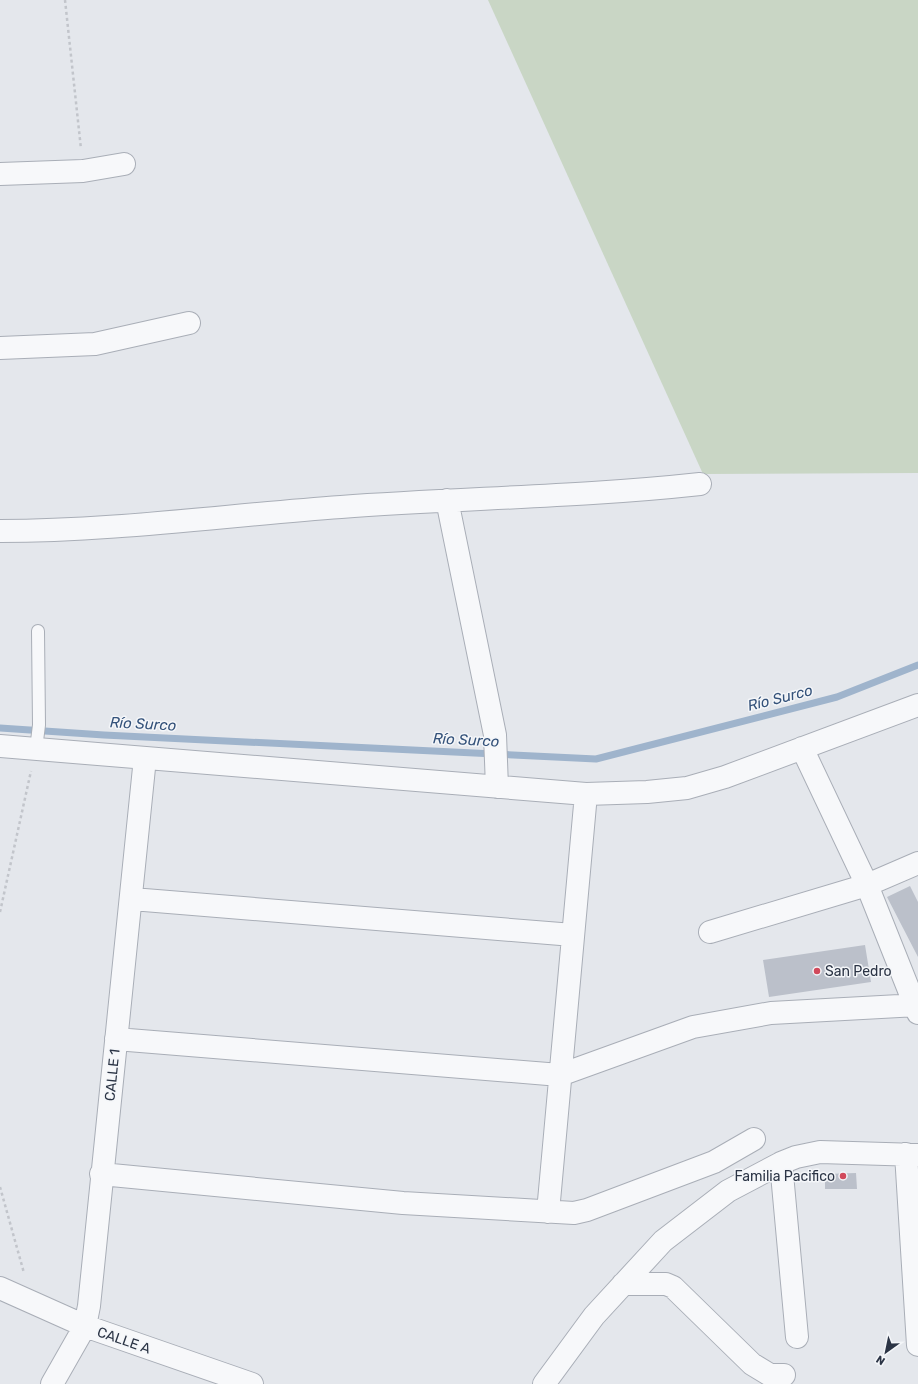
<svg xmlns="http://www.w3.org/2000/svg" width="918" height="1384" font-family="Rubik,sans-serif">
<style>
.green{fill:#c9d6c5}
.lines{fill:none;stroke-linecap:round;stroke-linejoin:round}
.stream{stroke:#9fb4cc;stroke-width:7}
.building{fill:#bbc0ca}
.lane-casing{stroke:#a9aeb7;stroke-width:14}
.street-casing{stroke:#a9aeb7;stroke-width:24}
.path{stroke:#c2c5cb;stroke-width:2.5;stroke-dasharray:3 3;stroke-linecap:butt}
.lane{stroke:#f7f8fa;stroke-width:12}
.street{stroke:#f7f8fa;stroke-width:22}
.poi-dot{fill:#d1495b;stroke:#f4f6f9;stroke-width:1.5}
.labels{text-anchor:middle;stroke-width:3;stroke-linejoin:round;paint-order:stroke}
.poi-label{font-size:14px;fill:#2b3445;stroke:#f4f6f9;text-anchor:start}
.street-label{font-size:14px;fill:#2b3445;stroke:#f4f6f9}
.water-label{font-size:15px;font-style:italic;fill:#34527a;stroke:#f4f6f9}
</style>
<rect width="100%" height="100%" fill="#e4e7ec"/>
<!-- green -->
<path class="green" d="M488,0H918V473L703,474Z"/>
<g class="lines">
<!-- stream -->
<path class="stream" d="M0,728L104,735L596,759L837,697L918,665"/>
</g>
<!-- building -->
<path class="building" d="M910,886L918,902V957L887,897Z
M865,945L871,982L769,997L763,960Z
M856,1173L857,1189H825V1174Z"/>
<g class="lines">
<defs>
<path id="lane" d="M36,749L39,725L38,631"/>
<path id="street" d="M0,174L83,171L124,164
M0,348L95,344L189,323
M447,500L495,735L497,787
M0,531C114,531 228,515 341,507C461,498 581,497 700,484
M0,746L586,794L647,792L687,788L725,777L918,705
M802,748L867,885L918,1013
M132,899L573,935
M710,932L867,885L918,863
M116,1039L560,1075L693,1027L771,1013L918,1005
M906,1154L918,1345
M781,1163L797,1337
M101,1174L403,1203L574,1213L587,1210L714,1162L754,1139
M548,1212L586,794
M623,1284H666L673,1287L752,1364L770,1375H784
M0,1288L85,1326L252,1384
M52,1384L85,1326L89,1306C106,1123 128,941 145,758
M544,1384L594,1316L663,1241L728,1191L781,1163L796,1157L820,1152L918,1155"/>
</defs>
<!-- lane casing -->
<use href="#lane" class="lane-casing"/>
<!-- street casing -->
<use href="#street" class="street-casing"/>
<!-- path -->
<path class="path" d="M65,0L81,149
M0,912L31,771
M0,1187L24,1273"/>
<!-- lane -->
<use href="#lane" class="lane"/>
<!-- street -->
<use href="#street" class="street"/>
</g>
<!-- markers -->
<g class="poi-dot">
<circle cx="817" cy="971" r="4"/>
<circle cx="843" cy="1176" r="4"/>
</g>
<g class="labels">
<!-- poi labels -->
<g class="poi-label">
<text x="825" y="976">San Pedro</text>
<text x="835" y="1181" text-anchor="end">Familia Pacifico</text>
</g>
<!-- street labels -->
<g class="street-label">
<text transform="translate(112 1075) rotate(-84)" y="5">CALLE 1</text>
<text transform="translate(124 1340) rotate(19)" y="5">CALLE A</text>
</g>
<!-- water labels -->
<g class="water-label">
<text transform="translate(780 698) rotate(-14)" y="5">Río Surco</text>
<text transform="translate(143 724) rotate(3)" y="5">Río Surco</text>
<text transform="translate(466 740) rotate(3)" y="5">Río Surco</text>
</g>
</g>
<!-- north arrow -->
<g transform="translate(886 1352) rotate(213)" stroke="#f4f6f9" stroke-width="3" paint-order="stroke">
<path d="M0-3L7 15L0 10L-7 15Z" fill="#2b3445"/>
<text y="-6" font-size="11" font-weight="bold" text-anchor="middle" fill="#2b3445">N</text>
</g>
</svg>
